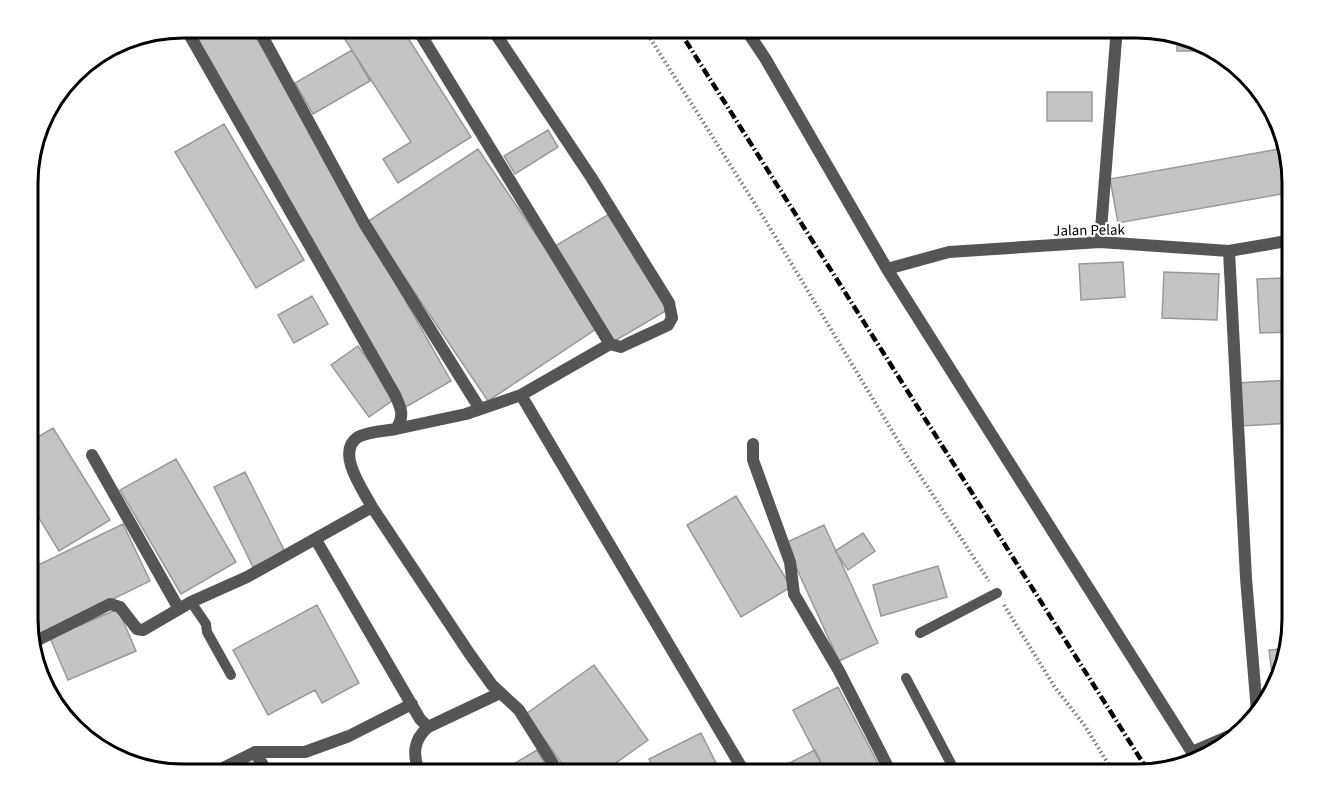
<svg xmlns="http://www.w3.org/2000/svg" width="1320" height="802" font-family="'Source Sans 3',sans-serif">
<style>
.building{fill:#c4c4c4;stroke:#999;stroke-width:1.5}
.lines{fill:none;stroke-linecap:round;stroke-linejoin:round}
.path{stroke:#777;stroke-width:4;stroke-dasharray:1.5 3;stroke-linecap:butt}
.lane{stroke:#555;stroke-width:10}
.street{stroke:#555;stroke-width:12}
.rail{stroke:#000;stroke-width:4.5;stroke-dasharray:9 3 1.5 3;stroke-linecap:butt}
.labels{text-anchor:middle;stroke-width:4.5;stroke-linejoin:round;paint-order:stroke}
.street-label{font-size:15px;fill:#000;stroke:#fff}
.rim{fill:none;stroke:#000;stroke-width:3}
</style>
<rect width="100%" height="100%" fill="#fff"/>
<!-- building -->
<path class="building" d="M189,27H250L451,381L404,408Z
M337,27H401L471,137L398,183L383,159L411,142Z
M423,27H454L430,40Z
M152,34L84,70L81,65L124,39Z
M1177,38L1211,47V51H1177Z
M352,50L370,81L313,114L295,83Z
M1047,92H1092V121H1047Z
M224,124L304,260L256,288L175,152Z
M548,130L558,147L515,174L504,156Z
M1284,148L1293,172V192L1118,223L1110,179Z
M478,149L599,327L488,401L367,222Z
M611,213L669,309L613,342L555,246Z
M1123,262L1125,297L1081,300L1079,264Z
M1164,272L1219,274L1217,320L1162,318Z
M1288,278L1290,332L1260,333L1257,279Z
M312,296L328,324L294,343L278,315Z
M358,346L396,398L369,417L331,365Z
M1293,380V423L1240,426L1237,383Z
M53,428L110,520L59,551L28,500V443Z
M176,459L236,562L181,594L120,490Z
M245,472L285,552L253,567L214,487Z
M736,496L791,587L741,617L687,525Z
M123,524L150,581L29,640L28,570Z
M824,525L878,643L839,661L785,543Z
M863,533L875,551L848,570L835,551Z
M938,566L947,597L881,616L873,585Z
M317,605L359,683L322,703L315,690L268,715L233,650Z
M118,609L136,651L68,680L50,638Z
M1287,648L1274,689L1269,650Z
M594,665L648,740L599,775H570L526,714Z
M838,687L884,775H827L793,710Z
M701,733L722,775H657L649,759Z
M537,750L551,775H495Z
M815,750L827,775H766Z
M253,757L263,775H218Z"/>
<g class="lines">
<!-- path -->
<path class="path" d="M643,27L767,223L906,454L989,581
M1004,605L1054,686L1085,726L1115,775"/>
<!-- lane -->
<path class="lane" d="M191,602L206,624L207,632L231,675
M920,633L997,593
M906,678L957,775"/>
<!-- street -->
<path class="street" d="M416,27L610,344
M744,27L765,58L887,269L1197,760
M259,30L364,223L480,409
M1100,242L1117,27
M1229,251L1246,578L1257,712
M887,269L949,252L1100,242L1229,251L1293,240
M521,395L746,775
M396,429L466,414L521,395L610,344L621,347L627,344L668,325L672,318L669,303L591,177L491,27
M753,444V460L790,562L794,594L839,671L892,775
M92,455L179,609
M372,507L469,653L492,685L519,710L560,775
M316,540L420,719L428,727
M30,644L110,604L120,607L137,629L143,630L191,602L247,577L372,507C363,490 335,452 358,437C367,432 385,431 396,429C405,416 401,408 395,395L185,27
M255,752L269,775
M1192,752L1236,733
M209,775L255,752H305L349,736L412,704
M420,775C413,756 412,741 428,727L500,693"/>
<!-- rail -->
<path class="rail" d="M677,27L1150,774"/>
</g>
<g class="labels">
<!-- street labels -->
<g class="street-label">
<text transform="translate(1089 230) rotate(-1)" y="5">Jalan Pelak</text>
</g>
</g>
<!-- crop -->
<path d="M0 0H1320V802H0ZM183 38H1137A145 145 0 0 1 1282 183V619A145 145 0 0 1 1137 764H183A145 145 0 0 1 38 619V183A145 145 0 0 1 183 38Z" fill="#fff" fill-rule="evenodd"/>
<path class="rim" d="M183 38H1137A145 145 0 0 1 1282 183V619A145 145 0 0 1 1137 764H183A145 145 0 0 1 38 619V183A145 145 0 0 1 183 38Z"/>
</svg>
